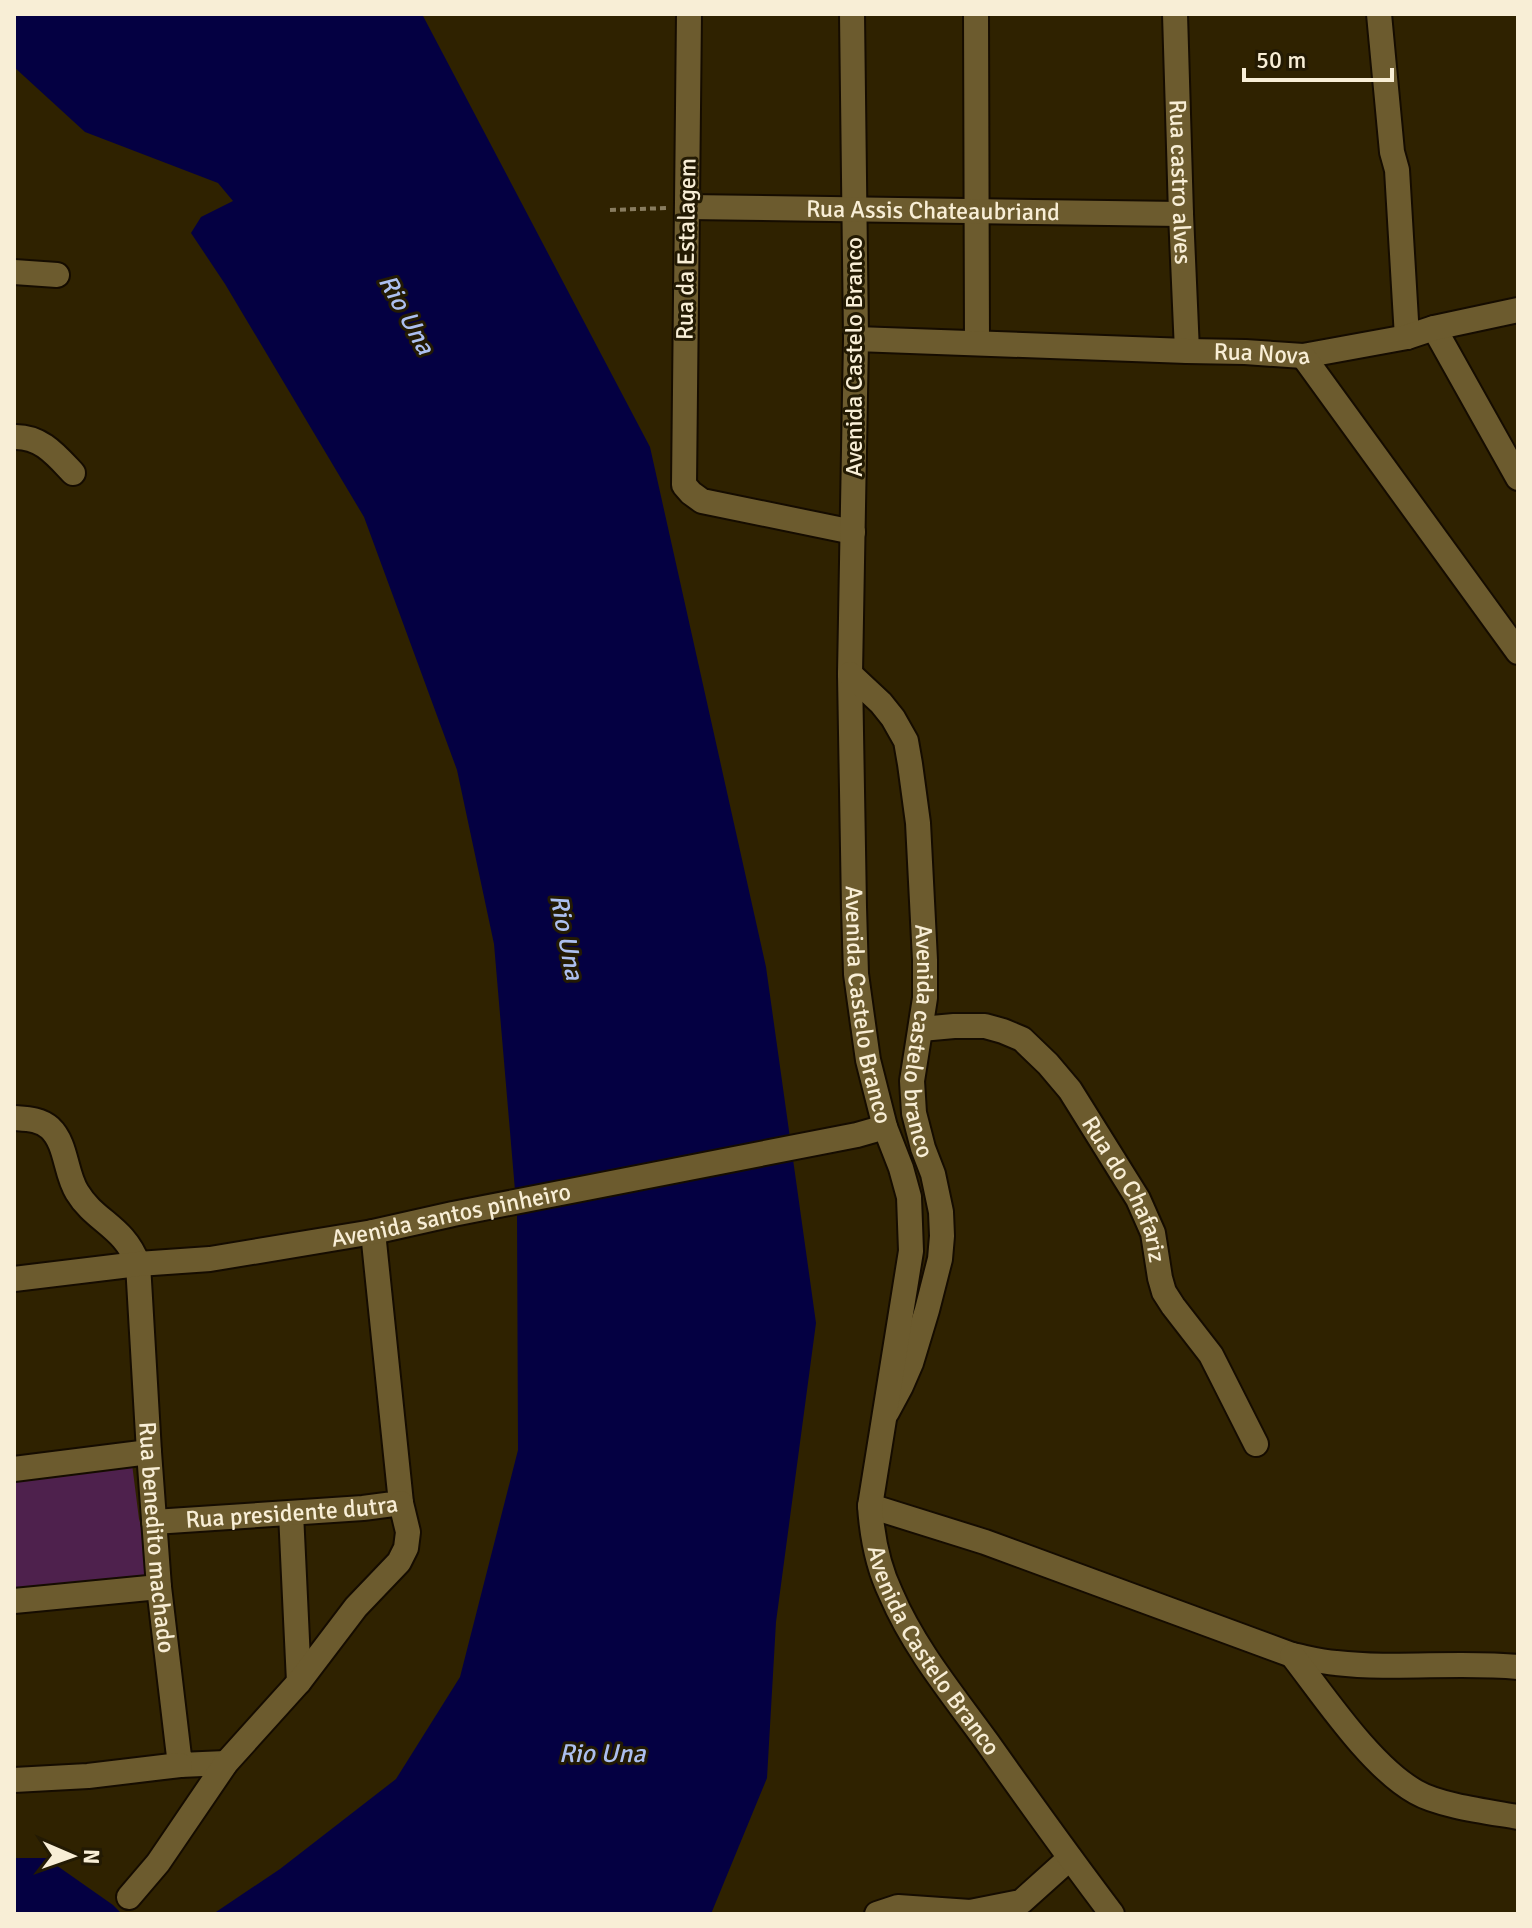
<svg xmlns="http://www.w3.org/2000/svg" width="1532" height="1928" font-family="Signika,sans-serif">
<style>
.green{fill:#4e214d}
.water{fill:#040042}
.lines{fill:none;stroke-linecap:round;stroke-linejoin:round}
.minor-casing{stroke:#150c00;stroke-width:28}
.tertiary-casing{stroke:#150c00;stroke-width:28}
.path{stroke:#887c5f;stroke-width:4;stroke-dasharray:6 4;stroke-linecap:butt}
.minor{stroke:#6c5b2e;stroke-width:24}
.tertiary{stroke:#6c5b2e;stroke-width:24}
.labels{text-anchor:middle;stroke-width:6;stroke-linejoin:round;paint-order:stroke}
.street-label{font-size:24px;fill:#f8eed6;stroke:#231a03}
.water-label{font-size:26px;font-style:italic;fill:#acbfef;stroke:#231a03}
</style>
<rect width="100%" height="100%" fill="#2f2200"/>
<!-- green -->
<path class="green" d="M131,1456L139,1519L156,1578L14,1590V1478Z"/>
<!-- water -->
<path class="water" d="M14,14H422L650,447L766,967L816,1323L776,1622L767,1778L711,1914H213L280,1869L396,1779L460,1677L518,1450L517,1214L494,944L457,770L364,517L225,284L191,233L201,217L233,201L218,183L85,132L14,67Z
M14,1858H46L113,1905L122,1914H14Z"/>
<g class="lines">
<defs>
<g id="minor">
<path d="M689,14L684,485L691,493L702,501L853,532"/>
<path id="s1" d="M852,14L856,339L850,674L854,907L856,974L868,1060L885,1127"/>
<path d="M976,14L977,343"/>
<path id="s2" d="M1175,14L1181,214L1187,351"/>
<path d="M1379,14L1392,152L1397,170L1407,337"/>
<path id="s3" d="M687,207L1181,214"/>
<path d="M14,272L57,275"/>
<path d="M1434,328L1518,478"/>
<path id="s4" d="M856,339L1187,351L1245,352L1303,356L1407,337L1434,328L1518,310"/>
<path d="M1303,356L1518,652"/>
<path d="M14,437C41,436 56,455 73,473"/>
<path id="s5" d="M850,674L881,703L893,718L906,741L910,764L918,823L925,960V998L912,1081L914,1113L923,1148L933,1174L941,1212L942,1236L940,1259L927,1310L911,1363L901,1386L887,1412"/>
<path id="s6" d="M921,1029L954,1026H985L1003,1031L1022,1039L1048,1064L1070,1090L1138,1199L1153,1233L1160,1278L1164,1292L1173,1306L1211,1355L1256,1444"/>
<path id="s7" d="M138,1264L149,1452L159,1587L180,1765L226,1763"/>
<path d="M14,1469L149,1452"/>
<path d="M870,1506L985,1542L1292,1655C1307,1658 1321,1662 1336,1663C1396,1670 1457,1661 1518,1667"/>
<path d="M291,1513L299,1682"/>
<path id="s8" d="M154,1522L363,1508L401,1503L373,1232"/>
<path d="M14,1601L159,1587"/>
<path d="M1292,1655C1324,1696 1371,1767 1416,1792C1440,1806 1490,1812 1518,1817"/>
<path d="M14,1780L88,1776L180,1765"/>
<path d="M129,1897L158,1863L226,1763L299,1682L356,1607L399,1562L406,1548L408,1532L401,1503"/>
<path d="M877,1914L898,1907L970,1912L1021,1902L1070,1858"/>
</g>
<g id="tertiary">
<path d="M14,1118C27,1119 40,1119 50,1128C67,1144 65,1173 77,1192C95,1222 124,1226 138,1264"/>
<path id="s9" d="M14,1279L138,1264L210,1259L373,1232L453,1214L857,1135L885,1127L901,1168L909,1197L911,1251L870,1506C872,1536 878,1567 891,1594C914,1648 953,1695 987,1742C1028,1800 1069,1857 1112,1914"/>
</g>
</defs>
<!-- minor casing -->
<use href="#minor" class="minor-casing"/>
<!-- tertiary casing -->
<use href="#tertiary" class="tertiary-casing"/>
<!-- path -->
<path class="path" d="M610,210L668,208"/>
<!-- minor -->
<use href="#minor" class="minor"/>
<!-- tertiary -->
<use href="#tertiary" class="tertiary"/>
</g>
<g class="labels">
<!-- street labels -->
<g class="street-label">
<text dy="8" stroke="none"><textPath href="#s2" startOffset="168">Rua castro alves</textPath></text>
<text dy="8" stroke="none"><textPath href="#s3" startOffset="246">Rua Assis Chateaubriand</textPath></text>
<text transform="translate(686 249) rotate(-89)" y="8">Rua da Estalagem</text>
<text transform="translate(854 357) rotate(-90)" y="8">Avenida Castelo Branco</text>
<text dy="8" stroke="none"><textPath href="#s4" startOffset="406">Rua Nova</textPath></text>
<text dy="8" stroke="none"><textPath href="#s1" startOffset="992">Avenida Castelo Branco</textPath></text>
<text dy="8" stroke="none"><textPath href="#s5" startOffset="390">Avenida castelo branco</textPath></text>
<text dy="8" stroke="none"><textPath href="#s6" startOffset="288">Rua do Chafariz</textPath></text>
<text dy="8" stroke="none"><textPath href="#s9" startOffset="442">Avenida santos pinheiro</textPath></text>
<text dy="8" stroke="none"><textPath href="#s8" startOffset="138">Rua presidente dutra</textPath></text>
<text dy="8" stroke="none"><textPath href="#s7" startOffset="274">Rua benedito machado</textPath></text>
<text dy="8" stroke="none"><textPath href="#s9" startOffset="1432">Avenida Castelo Branco</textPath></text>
</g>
<!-- water labels -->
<g class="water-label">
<text transform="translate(407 314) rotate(61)" y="9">Rio Una</text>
<text transform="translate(567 937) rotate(79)" y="9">Rio Una</text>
<text x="602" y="1762">Rio Una</text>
</g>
</g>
<!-- border -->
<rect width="1532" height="1928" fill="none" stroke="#f8eed6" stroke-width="32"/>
<!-- north arrow -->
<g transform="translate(72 1856) rotate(92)" stroke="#231a03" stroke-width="6" paint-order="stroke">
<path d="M0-6L14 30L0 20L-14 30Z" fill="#f8eed6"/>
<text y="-12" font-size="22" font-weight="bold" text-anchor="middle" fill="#f8eed6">N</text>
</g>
<!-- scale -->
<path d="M1244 68v12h148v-12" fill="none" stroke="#f8eed6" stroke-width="4"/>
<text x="1256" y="68" font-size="24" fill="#f8eed6" stroke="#231a03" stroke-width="6" paint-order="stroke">50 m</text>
</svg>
